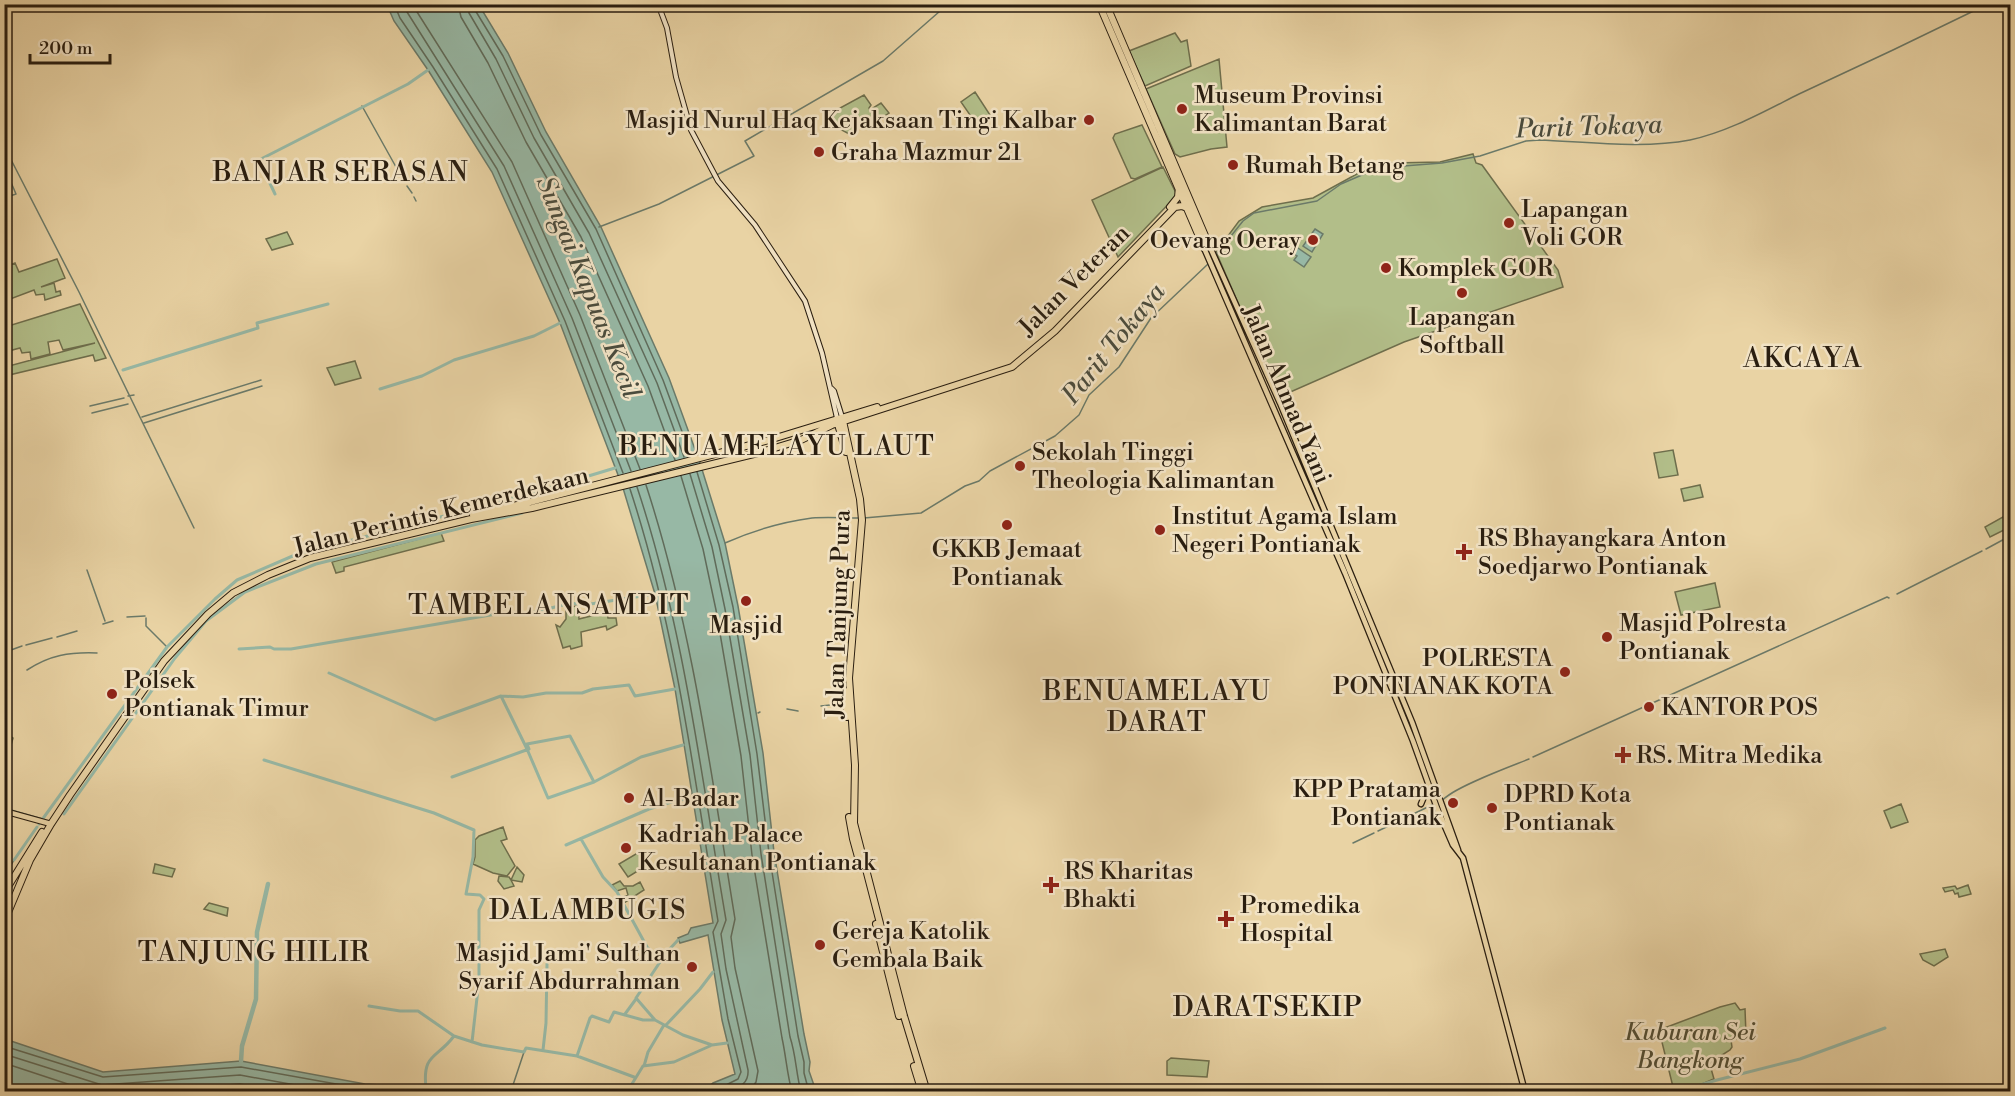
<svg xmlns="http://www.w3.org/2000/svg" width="2015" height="1096" font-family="'Libre Bodoni',serif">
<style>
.green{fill:#b2be89;stroke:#6e6e4c;stroke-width:1.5}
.water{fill:#97b8a5;stroke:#6b7a69;stroke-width:1.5}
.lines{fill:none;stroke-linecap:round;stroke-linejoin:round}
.shore{stroke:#606b5a;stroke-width:1.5}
.stream{stroke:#6b7a69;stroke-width:1.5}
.canal{stroke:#97b8a5;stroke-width:3}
.river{stroke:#97b8a5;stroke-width:4.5}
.secondary-casing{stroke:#2a1e10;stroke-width:6}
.primary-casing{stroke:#2a1e10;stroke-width:7}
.highway-casing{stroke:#2a1e10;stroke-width:8}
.secondary{stroke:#f1e2c4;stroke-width:4}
.primary{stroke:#e9d3a4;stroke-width:4.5}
.highway{stroke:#e9d3a4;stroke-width:6}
.poi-dot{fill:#8f2418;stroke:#f1e2c4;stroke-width:2}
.labels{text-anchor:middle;stroke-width:5;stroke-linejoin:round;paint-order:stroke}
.poi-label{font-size:24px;fill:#2a1e10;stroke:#f1e2c4;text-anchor:start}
.street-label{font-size:24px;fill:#2a1e10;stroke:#f1e2c4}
.park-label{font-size:24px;font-style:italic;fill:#534e34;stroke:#f1e2c4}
.water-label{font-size:26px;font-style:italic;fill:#4b4c3d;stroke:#f1e2c4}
.quarter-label{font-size:27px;letter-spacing:1.5px;fill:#2a1e10;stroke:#f1e2c4}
</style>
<rect width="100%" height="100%" fill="#e9d3a4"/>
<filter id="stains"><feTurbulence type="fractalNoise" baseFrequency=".00333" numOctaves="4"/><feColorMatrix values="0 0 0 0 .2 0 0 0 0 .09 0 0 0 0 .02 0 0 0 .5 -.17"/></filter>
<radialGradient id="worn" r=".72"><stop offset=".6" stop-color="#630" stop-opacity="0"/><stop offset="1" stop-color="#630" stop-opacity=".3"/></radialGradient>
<!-- green -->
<path class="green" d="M1175,33L1181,42L1187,40L1191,66L1145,86L1129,51Z
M1219,59L1227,147L1211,149L1180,157L1175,154L1146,89Z
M975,92L992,118L979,128L961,102Z
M864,95L871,105L869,108L874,118L849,134L838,128L829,114Z
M881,103L889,113L880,119L873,108Z
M1142,125L1162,167L1135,179L1131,178L1113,138L1115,134Z
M1473,154L1476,163L1482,165L1558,270L1563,287L1404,342L1279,397L1216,252L1239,221L1262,207L1313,198L1366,169L1392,163L1440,162Z
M1163,167L1177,195L1118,257L1092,200Z
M287,232L293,244L272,250L266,239Z
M57,259L65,278L41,287L54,283L56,292L60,291L61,295L45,300L44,294L36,295L34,290L5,301V267L15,263L19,272Z
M80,304L106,358L95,361L93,355L5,376V367L95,343L63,350L59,340L48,342L50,354L31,359L30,352L22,353L20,348L5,352V327Z
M355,361L361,378L335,385L327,368Z
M1673,450L1678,475L1659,478L1654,453Z
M1700,485L1703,497L1684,501L1681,489Z
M2010,513V527L1990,537L1985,527Z
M441,533L444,541L344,567V571L336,573L332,562Z
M1715,583L1720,607L1681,615L1675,592Z
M578,606L579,619L607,612L608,618H616L617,625L607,630L606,626L581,632L582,646L571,649L570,646L563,648L556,625L560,627L566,619V607Z
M7,734L13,738L6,763L4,742Z
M1901,804L1908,822L1891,828L1884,811Z
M503,827L507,839L501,841L515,866L507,876L493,873L473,864L475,857V840L479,836Z
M641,851L649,864L628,877L619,864Z
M155,864L175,869L172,877L153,873Z
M517,867L524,875L522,882L511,880L514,886L504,889L498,881L499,876L509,877L511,880Z
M620,881L624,886H633L640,882L644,890L624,903L621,898L628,895L626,888L617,891L612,885Z
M1968,885L1971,894L1959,897L1958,893L1955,894L1953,890L1945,892L1943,888L1955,886L1957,889Z
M209,903L228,908L227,916L204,909Z
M1945,949L1948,957L1934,966L1923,960L1920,954Z
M1735,1003L1740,1010L1745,1009L1746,1035L1743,1038L1731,1040L1732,1047L1730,1050L1711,1062L1710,1065L1714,1079C1700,1084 1688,1092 1674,1091L1659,1030L1720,1007Z
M1171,1058L1209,1061L1207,1077L1167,1075V1061Z"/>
<!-- water -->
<path class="water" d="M387,5H479L508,53L546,132L601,227L669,378L700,463L725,543L738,606L763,753L774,852L804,1034L810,1062L809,1071L816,1091H704L713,1083L735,1074L722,1020L708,935L680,943L678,938L688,934L691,928L713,923L675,689L655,594L623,488L560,323L492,172L428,70L394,21Z
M1315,229L1323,234L1312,252L1303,246Z
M1295,246L1311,257L1304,267L1294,260L1297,256L1291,252Z
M5,1039L103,1072L241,1061L365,1084L426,1088L524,1091H5Z"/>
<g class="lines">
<!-- shore -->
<path class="shore" d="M394,4L400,18L433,67L497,169L565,321L623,473
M402,4L504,166L572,318L631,471
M412,4L512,162L580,315L640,469
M458,4L461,17L488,63L526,142L581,237L648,386L675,460
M467,4L469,13L496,59L534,138L589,233L657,383L684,457
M475,4V10L503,56L541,135L596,229L663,380L691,456
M697,472L719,545L733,607L757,754L769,853L798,1036L804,1062V1073L809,1092
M690,474L712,547L725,609L750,755L761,854L790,1037C796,1055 796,1073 801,1092
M681,476L703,549L716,610L741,756L752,855L782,1038C786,1056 787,1074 792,1092
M646,485C692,626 711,773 735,919L731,937L735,968L758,1071L756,1082L749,1092
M637,487C684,628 701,775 726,920L721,934L726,969L748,1070C749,1084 739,1087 728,1092
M630,489C676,629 694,776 718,921L713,932L728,1019L741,1072L738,1079L712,1092
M4,1046L103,1077L241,1067L364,1089L391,1092
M4,1054L102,1085L240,1075L334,1092
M4,1063L92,1092
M137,1092L240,1084L284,1092"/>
<!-- stream -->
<path class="stream" d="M362,106L396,167
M4,146L79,292L194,528
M4,169H5
M399,171L405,182
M407,186L412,193
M414,197L416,201
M4,198L16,194L7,173
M599,227L659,204L754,156L745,141L883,61L948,4
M1211,261L1243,221L1254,213L1317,201L1341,184L1378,168L1442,163L1480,156L1526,141L1540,140C1587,142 1644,149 1690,140C1728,132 1765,111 1799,94C1862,65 1925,35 1988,4
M128,396L134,395
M90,406L124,398
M92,413L128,404
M142,417L261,380
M144,423L262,386
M864,518L921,513L965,486L979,481L990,471L1055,436L1079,415L1089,395L1119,367L1151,318L1208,264
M725,543C752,531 782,522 812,518C827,517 844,518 860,518
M1986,549L2010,536
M87,570L105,621
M1897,594L1982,551
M127,617L145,616
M146,618V626L167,647
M103,624L113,621
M57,637L77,631
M26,645L52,638
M11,650L22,646
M4,652L7,651
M27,670C50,655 69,652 97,653
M821,706L839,704
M787,709L798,711
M758,713L760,712
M1533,757L1887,597L1889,598
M1442,801C1451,788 1512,766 1529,759
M4,808L43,819
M1378,831L1434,804
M1353,843L1374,833
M10,867L14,860
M4,876L7,871
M511,1091L524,1052"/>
<!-- canal -->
<path class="canal" d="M275,194L259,160L408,84L428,70
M123,370L258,328L257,323L328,304
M380,389L422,376L454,360L534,336L560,323
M239,649L270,647L274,649H291L508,612L527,614L571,603L584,605L655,594
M329,673L435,720L501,696L527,749L548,798L594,782
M501,696L523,697L546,693H582L593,689L629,685L635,696L675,689
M264,760L434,813L474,830L473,857L466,894L480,895L484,899L479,910V980L472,1042
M452,777L529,749L527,744L570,736L594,782L641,757L683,745
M64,814L175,658L206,621L245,592L316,564L522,513
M39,824L167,647L215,599L237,580L295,555L532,493L615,468
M581,839L603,877L617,892L647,947L661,960
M566,845L649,809L678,800L693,799
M14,860L37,827
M369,1006L400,1011H418L454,1036L482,1045L524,1052L526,1048L577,1056L634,1077
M625,1014L636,999
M655,1020L636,998L666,953L678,940
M666,1025L700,989L713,972
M543,1050L546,1023L547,964
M577,1056L590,1018L592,1016L609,1022L614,1012L643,1020H655L683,1035L712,1045L727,1043
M644,1066L648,1052L664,1025
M426,1088C422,1053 437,1059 454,1036
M627,1092L643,1066L674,1062L710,1046
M1691,1092L1700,1085L1717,1080L1800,1059L1885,1028"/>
<!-- river -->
<path class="river" d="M241,1061L242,1046L256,999L257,932L268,884"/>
<defs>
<path id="secondary" d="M658,4L667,28L676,77L691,130L718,181L755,225L805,301L822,353L837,418
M831,388L834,391L842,417"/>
<path id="primary" d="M1209,245L1280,403L1412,722L1458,850
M1204,248L1345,573L1413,741L1437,808L1453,845L1463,858L1525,1092
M1421,804L1428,787
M4,811L51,824"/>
<path id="highway" d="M1099,4L1204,248
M1106,4L1209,245
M1170,207L1178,197L1179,187
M837,421L846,452
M843,421L860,499L862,520L849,678L855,765L854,823L904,1016L927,1092
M473,515L526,503L769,440L877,407
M845,691L847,717
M849,817L853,839L861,868
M4,893L42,832
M4,922L30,860L51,824L70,795L164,661L208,614L233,593L268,575L310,558L471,519L532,508L762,452L801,440L832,425L1012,367L1055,331L1175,207L1182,206L1187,208
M876,924L899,1016
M914,1066L922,1092"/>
</defs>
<!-- secondary casing -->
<use href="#secondary" class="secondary-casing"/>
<!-- primary casing -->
<use href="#primary" class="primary-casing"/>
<!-- highway casing -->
<use href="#highway" class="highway-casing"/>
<!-- secondary -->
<use href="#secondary" class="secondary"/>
<!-- primary -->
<use href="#primary" class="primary"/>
<!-- highway -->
<use href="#highway" class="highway"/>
</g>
<!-- markers -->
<g class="poi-dot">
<circle cx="1182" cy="109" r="6"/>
<circle cx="1089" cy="120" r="6"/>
<circle cx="819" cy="152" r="6"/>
<circle cx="1233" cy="165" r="6"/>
<circle cx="1509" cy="223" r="6"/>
<circle cx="1313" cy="240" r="6"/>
<circle cx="1386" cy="268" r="6"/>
<circle cx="1462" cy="293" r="6"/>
<circle cx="1020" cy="466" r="6"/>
<circle cx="1007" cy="525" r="6"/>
<circle cx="1160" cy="530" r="6"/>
<path d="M1461 543h6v6h6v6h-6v6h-6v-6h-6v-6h6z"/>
<circle cx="746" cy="601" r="6"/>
<circle cx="1607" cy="637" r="6"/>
<circle cx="1565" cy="672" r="6"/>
<circle cx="112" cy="694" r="6"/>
<circle cx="1649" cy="707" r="6"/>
<path d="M1620 746h6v6h6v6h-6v6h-6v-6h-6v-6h6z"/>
<circle cx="629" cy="798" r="6"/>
<circle cx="1453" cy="803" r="6"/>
<circle cx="1492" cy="808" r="6"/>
<circle cx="626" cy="848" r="6"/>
<path d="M1048 876h6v6h6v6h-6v6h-6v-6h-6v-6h6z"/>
<path d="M1223 910h6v6h6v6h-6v6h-6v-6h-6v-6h6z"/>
<circle cx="820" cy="945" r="6"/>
<circle cx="692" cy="967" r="6"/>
</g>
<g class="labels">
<!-- poi labels -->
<g class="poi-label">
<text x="1194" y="103">Museum Provinsi<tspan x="1194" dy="28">Kalimantan Barat</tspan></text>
<text x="1077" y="128" text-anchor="end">Masjid Nurul Haq Kejaksaan Tingi Kalbar</text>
<text x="831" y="160">Graha Mazmur 21</text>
<text x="1245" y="173">Rumah Betang</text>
<text x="1521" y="217">Lapangan<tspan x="1521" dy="28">Voli GOR</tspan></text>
<text x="1301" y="248" text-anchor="end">Oevang Oeray</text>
<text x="1398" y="276">Komplek GOR</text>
<text x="1462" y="325" text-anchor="middle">Lapangan<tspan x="1462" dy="28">Softball</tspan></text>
<text x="1032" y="460">Sekolah Tinggi<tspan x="1032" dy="28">Theologia Kalimantan</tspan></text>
<text x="1172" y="524">Institut Agama Islam<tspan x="1172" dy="28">Negeri Pontianak</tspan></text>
<text x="1478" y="546">RS Bhayangkara Anton<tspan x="1478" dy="28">Soedjarwo Pontianak</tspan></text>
<text x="1007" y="557" text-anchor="middle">GKKB Jemaat<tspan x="1007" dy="28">Pontianak</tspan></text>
<text x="1619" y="631">Masjid Polresta<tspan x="1619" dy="28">Pontianak</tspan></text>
<text x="746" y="633" text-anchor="middle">Masjid</text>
<text x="1553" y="666" text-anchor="end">POLRESTA<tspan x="1553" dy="28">PONTIANAK KOTA</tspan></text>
<text x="124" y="688">Polsek<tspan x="124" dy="28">Pontianak Timur</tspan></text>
<text x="1661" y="715">KANTOR POS</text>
<text x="1636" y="763">RS. Mitra Medika</text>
<text x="1441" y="797" text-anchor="end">KPP Pratama<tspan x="1441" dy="28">Pontianak</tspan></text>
<text x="1504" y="802">DPRD Kota<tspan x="1504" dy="28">Pontianak</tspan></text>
<text x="641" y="806">Al-Badar</text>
<text x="638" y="842">Kadriah Palace<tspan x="638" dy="28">Kesultanan Pontianak</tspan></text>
<text x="1064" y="879">RS Kharitas<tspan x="1064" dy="28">Bhakti</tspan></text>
<text x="1240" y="913">Promedika<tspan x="1240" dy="28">Hospital</tspan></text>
<text x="832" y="939">Gereja Katolik<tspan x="832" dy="28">Gembala Baik</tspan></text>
<text x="680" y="961" text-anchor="end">Masjid Jami' Sulthan<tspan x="680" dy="28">Syarif Abdurrahman</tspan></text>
</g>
<!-- street labels -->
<g class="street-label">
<text transform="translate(1074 280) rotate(-45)" y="8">Jalan Veteran</text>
<text transform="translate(1287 394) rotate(67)" y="8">Jalan Ahmad Yani</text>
<text transform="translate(441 511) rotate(-14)" y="8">Jalan Perintis Kemerdekaan</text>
<text transform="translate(838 614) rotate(-88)" y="8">Jalan Tanjung Pura</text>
</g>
<!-- park labels -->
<g class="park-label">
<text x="1690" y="1040">Kuburan Sei<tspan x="1690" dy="28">Bangkong</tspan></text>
</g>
<!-- water labels -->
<g class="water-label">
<text transform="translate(1589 126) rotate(-2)" y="9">Parit Tokaya</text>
<text transform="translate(589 287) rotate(68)" y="9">Sungai Kapuas Kecil</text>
<text transform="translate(1113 343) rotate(-51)" y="9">Parit Tokaya</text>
</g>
<!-- quarter labels -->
<g class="quarter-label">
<text x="341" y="181">BANJAR SERASAN</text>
<text x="1803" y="367">AKCAYA</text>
<text x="777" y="455">BENUAMELAYU LAUT</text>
<text x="549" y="614">TAMBELANSAMPIT</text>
<text x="1157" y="700">BENUAMELAYU<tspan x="1157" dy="31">DARAT</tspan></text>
<text x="588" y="919">DALAMBUGIS</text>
<text x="254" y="961">TANJUNG HILIR</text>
<text x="1268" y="1016">DARATSEKIP</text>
</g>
</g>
<!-- margin -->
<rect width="2015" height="1096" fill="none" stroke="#e9d3a4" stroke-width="24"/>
<rect x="6" y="6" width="2003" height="1084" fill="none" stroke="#2a1e10" stroke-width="3"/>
<rect x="12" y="12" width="1991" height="1072" fill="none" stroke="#2a1e10" stroke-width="1.5"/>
<!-- scale -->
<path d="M30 54v9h80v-9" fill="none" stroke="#2a1e10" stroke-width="3"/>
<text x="39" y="54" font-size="18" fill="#2a1e10" stroke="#f1e2c4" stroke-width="4.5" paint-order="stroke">200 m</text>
<rect width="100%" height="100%" filter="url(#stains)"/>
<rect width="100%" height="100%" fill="url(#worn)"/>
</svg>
